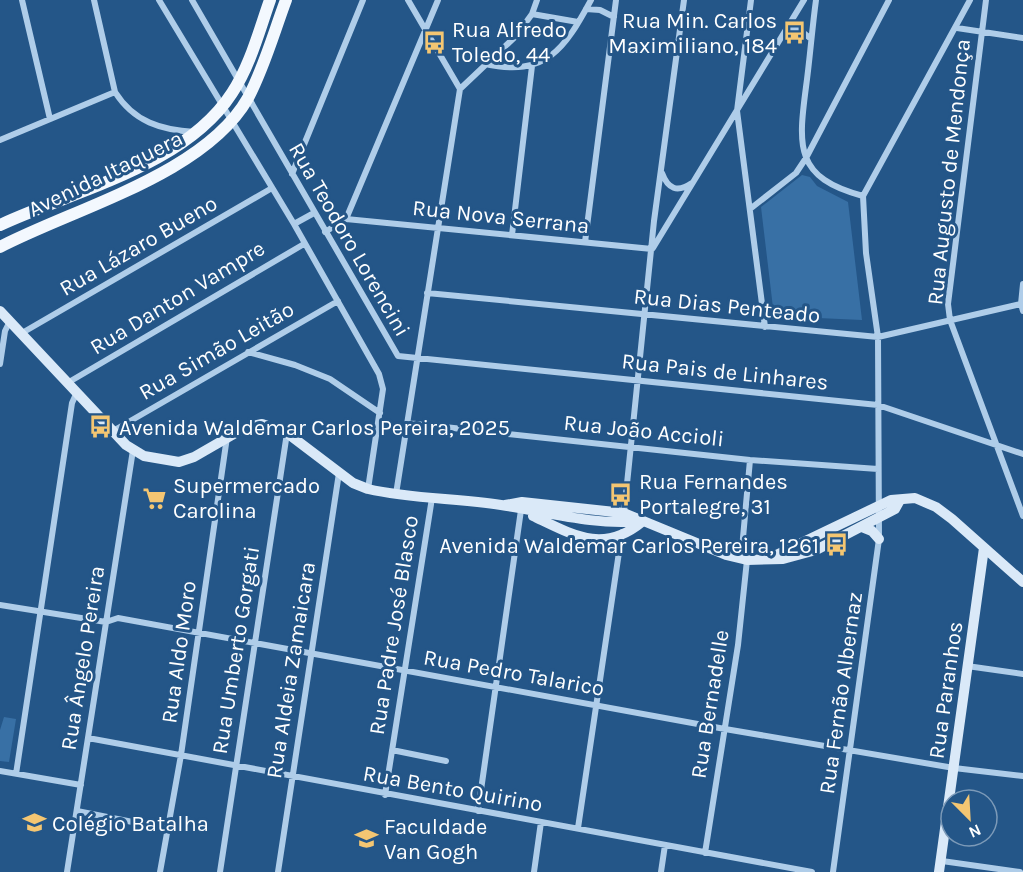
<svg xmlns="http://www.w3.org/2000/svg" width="1023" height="872" font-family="Karla,sans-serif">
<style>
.green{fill:#3870a5}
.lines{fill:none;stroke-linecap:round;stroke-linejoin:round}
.street{stroke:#afcde9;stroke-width:6}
.secondary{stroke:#dae9f8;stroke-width:10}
.primary{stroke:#f3f8fe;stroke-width:12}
.labels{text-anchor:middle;stroke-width:6;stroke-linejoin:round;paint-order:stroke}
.poi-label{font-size:22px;fill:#fff;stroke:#245688;text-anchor:start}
.street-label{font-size:22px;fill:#fff;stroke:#245688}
</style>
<rect width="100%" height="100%" fill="#245688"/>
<!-- green -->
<path class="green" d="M802,175L810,177L817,186L848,202L862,320L774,316L761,207Z
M4,717L16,719L9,762L0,761V730Z"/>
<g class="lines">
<!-- street -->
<path class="street" d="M22,0L50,119
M94,0L115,92C134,122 161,130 195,132
M159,0L294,224L379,374L383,389L368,489
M192,0L398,356L878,405L1023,454
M408,0L460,89
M751,0L737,111L765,327
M816,0C812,29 810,58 806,87C798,147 795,178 863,196
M986,0L948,304L950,320L1023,516
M586,9L600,10L614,17
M532,14L578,22
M957,28L1023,38
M786,30L799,29L811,39
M485,64C546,77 564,50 591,0
M0,140L115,92
M662,173C668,189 677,193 692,183
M292,174L363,0
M750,209L796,173L806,158L889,0
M346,219L652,249
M294,224L314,213
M325,232L346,219L438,0
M512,235L532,66
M585,242L616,0
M653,248L804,0
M1023,284L1021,304L1023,311
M427,293L878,337L1021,304
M22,333L272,188
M248,352L295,365L330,379L380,413
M0,364L5,331L10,321
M69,382L304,244
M407,423L750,460L878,469
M113,431L338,301
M396,494L460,89L516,36L532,14L537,0
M624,513L654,221L684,0
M741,560L750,460
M0,605L106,622L118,618L725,729L954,768L1023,776
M967,666L1023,674
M88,738L812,872
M392,750L446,761
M0,771L81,785
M16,774L72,403L77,392
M385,795L432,498
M77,811L168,829
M478,811L521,510
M578,828L622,532
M705,853L738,645L747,560
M942,861L1020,872
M67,872L133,450
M160,872L181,755L227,437
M220,872L287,433
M278,872L339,473
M534,872L541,822
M661,872L665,845
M833,872L879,539L878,337L866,253L863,196L970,0"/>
<!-- secondary -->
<path class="secondary" d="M0,311L126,445L144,456L179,462L194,457L246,427L262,424L287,433L353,483L368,489C411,499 457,498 501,505C548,512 594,526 642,521
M505,505L522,502L624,513L726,555L747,560L783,559L816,550L895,509L900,500
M533,516C573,535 603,554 642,522
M862,527L872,531L879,539
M770,558L891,500L915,498L936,507L952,519L1023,582
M939,872L984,548"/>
<!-- primary -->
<path class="primary" d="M0,225C75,190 185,166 232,93C250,66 259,31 270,0
M0,247C75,208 205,174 248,98C264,68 274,32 286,0"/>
</g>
<!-- icons -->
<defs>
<symbol id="bus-bare" viewBox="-9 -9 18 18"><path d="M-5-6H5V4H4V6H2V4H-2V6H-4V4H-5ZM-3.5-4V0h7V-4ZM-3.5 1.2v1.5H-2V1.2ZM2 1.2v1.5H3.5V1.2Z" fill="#f4c672" stroke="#245688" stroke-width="2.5" paint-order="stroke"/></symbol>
<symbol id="supermarket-bare" viewBox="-9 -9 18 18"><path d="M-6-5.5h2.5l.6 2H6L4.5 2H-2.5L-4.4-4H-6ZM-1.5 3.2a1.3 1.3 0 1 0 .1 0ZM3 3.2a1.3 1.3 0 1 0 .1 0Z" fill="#f4c672" stroke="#245688" stroke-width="2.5" paint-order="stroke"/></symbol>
<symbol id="school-bare" viewBox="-9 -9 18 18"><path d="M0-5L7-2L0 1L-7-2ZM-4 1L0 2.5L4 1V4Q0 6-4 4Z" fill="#f4c672" stroke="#245688" stroke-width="2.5" paint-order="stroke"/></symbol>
<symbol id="university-bare" viewBox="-9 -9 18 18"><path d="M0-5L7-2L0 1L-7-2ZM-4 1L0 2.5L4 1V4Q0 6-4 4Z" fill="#f4c672" stroke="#245688" stroke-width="2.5" paint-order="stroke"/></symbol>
</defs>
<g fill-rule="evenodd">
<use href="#bus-bare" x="778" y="16" width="33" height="33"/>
<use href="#bus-bare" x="418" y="26" width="33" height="33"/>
<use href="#bus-bare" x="84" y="410" width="33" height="33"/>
<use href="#bus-bare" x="604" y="478" width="33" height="33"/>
<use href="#supermarket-bare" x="138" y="482" width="33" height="33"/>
<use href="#bus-bare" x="820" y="528" width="33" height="33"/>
<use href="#school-bare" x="18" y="806" width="33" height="33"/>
<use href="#university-bare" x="350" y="822" width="33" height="33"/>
</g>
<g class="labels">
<!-- poi labels -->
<g class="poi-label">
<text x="777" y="28" text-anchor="end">Rua Min. Carlos<tspan x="777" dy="25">Maximiliano, 184</tspan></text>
<text x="452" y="37">Rua Alfredo<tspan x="452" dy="25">Toledo, 44</tspan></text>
<text x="119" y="435">Avenida Waldemar Carlos Pereira, 2025</text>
<text x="639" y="489">Rua Fernandes<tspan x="639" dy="25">Portalegre, 31</tspan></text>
<text x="173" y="493">Supermercado<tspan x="173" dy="25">Carolina</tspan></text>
<text x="819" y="553" text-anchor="end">Avenida Waldemar Carlos Pereira, 1261</text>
<text x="52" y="831">Colégio Batalha</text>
<text x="384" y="834">Faculdade<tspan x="384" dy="25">Van Gogh</tspan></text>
</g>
<!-- street labels -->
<g class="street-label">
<text transform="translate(948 172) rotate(-84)" y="8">Rua Augusto de Mendonça</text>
<text transform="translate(105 173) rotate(-26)" y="8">Avenida Itaquera</text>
<text transform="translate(501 216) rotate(6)" y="8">Rua Nova Serrana</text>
<text transform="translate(350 239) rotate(60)" y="8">Rua Teodoro Lorencini</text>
<text transform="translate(138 245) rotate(-30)" y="8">Rua Lázaro Bueno</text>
<text transform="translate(177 297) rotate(-31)" y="8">Rua Danton Vampre</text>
<text transform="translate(727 305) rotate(6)" y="8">Rua Dias Penteado</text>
<text transform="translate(216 350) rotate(-30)" y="8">Rua Simão Leitão</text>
<text transform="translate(725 371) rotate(6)" y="8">Rua Pais de Linhares</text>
<text transform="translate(644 430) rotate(6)" y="8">Rua João Accioli</text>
<text transform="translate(393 625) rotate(-81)" y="8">Rua Padre José Blasco</text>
<text transform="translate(235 650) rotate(-81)" y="8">Rua Umberto Gorgati</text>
<text transform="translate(178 652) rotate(-82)" y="8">Rua Aldo Moro</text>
<text transform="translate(82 658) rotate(-81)" y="8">Rua Ângelo Pereira</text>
<text transform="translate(290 670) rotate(-81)" y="8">Rua Aldeia Zamaicara</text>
<text transform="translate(514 672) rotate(10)" y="8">Rua Pedro Talarico</text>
<text transform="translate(945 690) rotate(-82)" y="8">Rua Paranhos</text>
<text transform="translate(840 693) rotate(-82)" y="8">Rua Fernão Albernaz</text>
<text transform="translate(709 704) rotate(-81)" y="8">Rua Bernadelle</text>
<text transform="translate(453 788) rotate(10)" y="8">Rua Bento Quirino</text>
</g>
</g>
<!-- north arrow -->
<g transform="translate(969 818) rotate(156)"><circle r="28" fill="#245688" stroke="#7c9ab8" stroke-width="1.5"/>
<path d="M0-4.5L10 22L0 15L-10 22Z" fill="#f4c672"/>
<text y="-9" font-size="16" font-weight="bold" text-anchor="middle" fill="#ffffff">N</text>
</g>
</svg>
